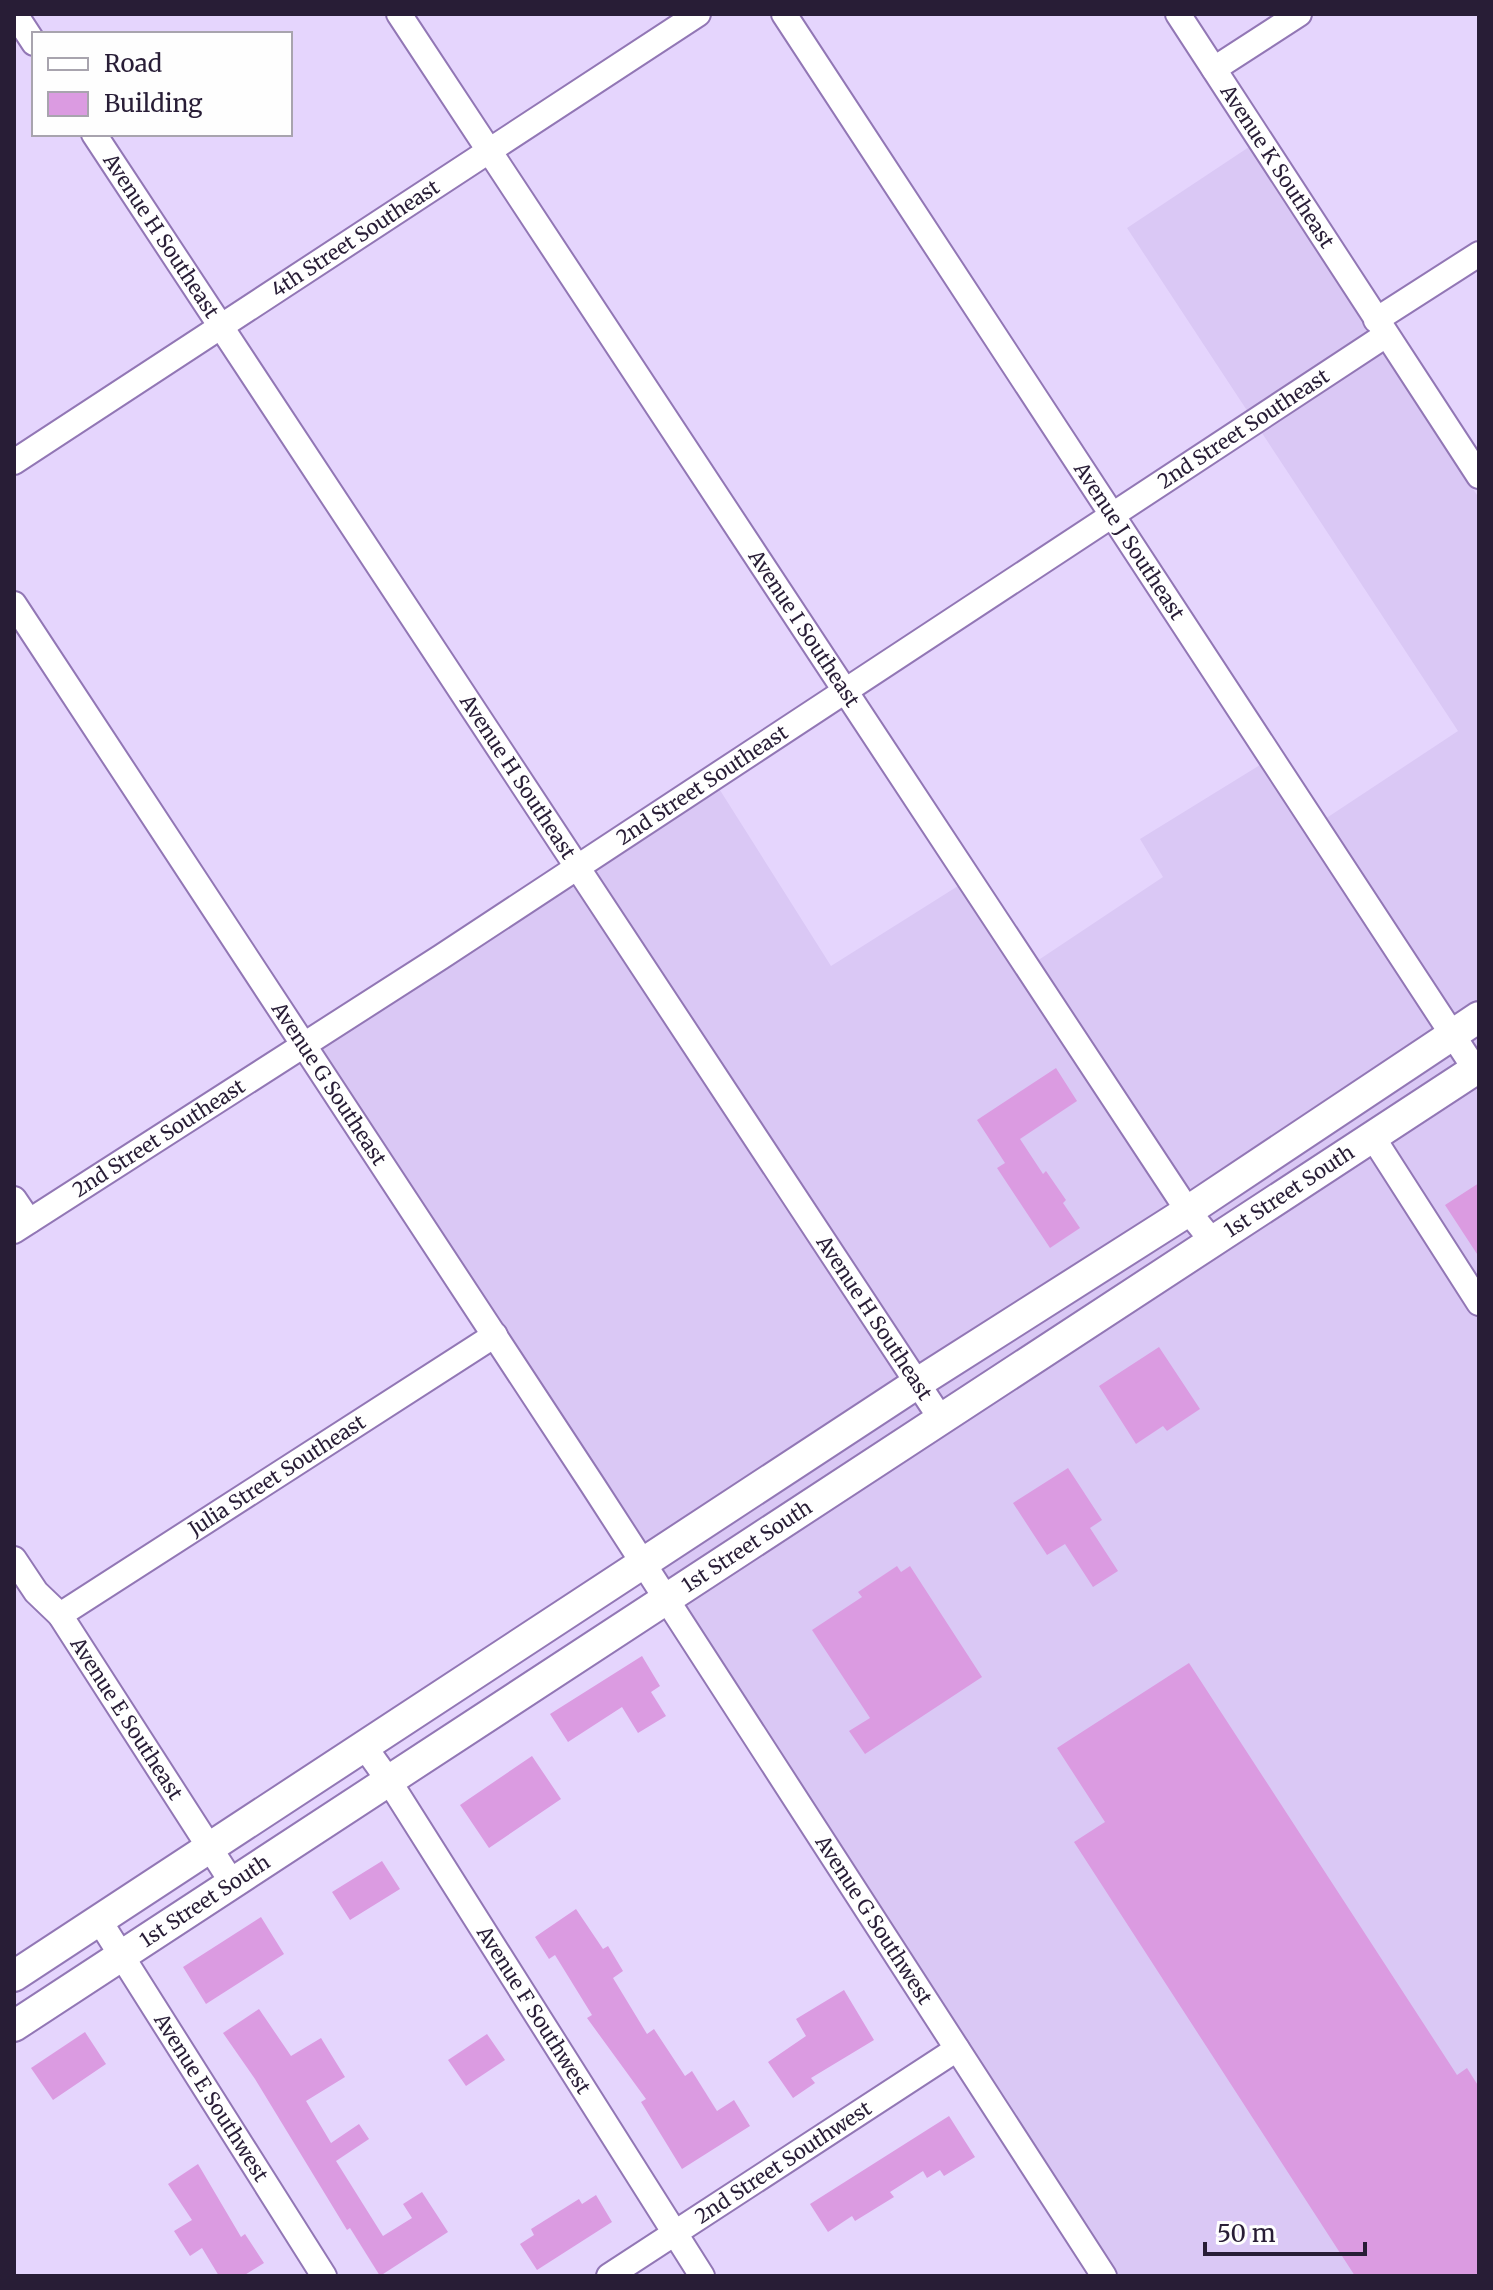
<svg xmlns="http://www.w3.org/2000/svg" width="1493" height="2290" font-family="Merriweather,serif">
<style>
.built{fill:#dac8f5}
.building{fill:#db9be1}
.lines{fill:none;stroke-linecap:round;stroke-linejoin:round}
.minor-casing{stroke:#9277b5;stroke-width:28}
.major-casing{stroke:#9277b5;stroke-width:34}
.minor{stroke:#fff;stroke-width:24}
.major{stroke:#fff;stroke-width:30}
.labels{text-anchor:middle;stroke-width:7;stroke-linejoin:round;paint-order:stroke}
.street-label{font-size:20px;fill:#281d36;stroke:#fefefe}
</style>
<rect width="100%" height="100%" fill="#e5d5fd"/>
<!-- built -->
<path class="built" d="M1249,147L1370,333L1248,412L1127,228Z
M1382,351L1479,498V1004L1457,1019L1325,819L1458,731L1260,430Z
M1260,765L1436,1033L1192,1195L1037,961L1163,877L1140,839Z
M718,787L831,966L958,886L1171,1209L920,1368L592,870Z
M571,883L899,1381L648,1548L319,1048Z
M1479,1027V2276H1104L644,1564L1197,1225Z"/>
<!-- building -->
<path class="building" d="M1056,1068L1077,1101L1020,1139L1043,1174L1046,1171L1066,1200L1063,1203L1080,1228L1050,1248L997,1168L1005,1163L977,1120Z
M1479,1183V1257L1445,1205Z
M1159,1347L1200,1409L1167,1431L1163,1426L1136,1444L1099,1386Z
M1068,1468L1102,1520L1090,1528L1118,1571L1093,1587L1065,1544L1047,1555L1013,1503Z
M897,1566L901,1572L910,1566L982,1677L865,1754L849,1731L870,1718L812,1630L862,1597L858,1592Z
M642,1656L660,1686L651,1692L666,1716L638,1733L622,1707L568,1742L550,1714Z
M1189,1663L1457,2075L1467,2068L1479,2087V2276H1355L1074,1842L1105,1822L1057,1748Z
M532,1756L561,1799L489,1848L460,1805Z
M382,1861L400,1889L350,1920L332,1892Z
M576,1909L603,1949L608,1946L623,1971L613,1978L647,2034L654,2029L685,2076L692,2071L717,2111L734,2100L750,2126L682,2169L641,2102L646,2099L587,2018L592,2015L555,1955L549,1959L535,1937Z
M261,1917L284,1954L206,2004L183,1967Z
M844,1990L874,2040L811,2078L815,2083L793,2098L768,2062L806,2036L796,2019Z
M259,2009L291,2056L321,2038L345,2077L306,2101L331,2143L359,2124L369,2139L336,2161L383,2236L412,2218L403,2204L422,2192L448,2232L380,2276L350,2228L347,2230L255,2079L223,2033Z
M85,2032L106,2064L53,2100L31,2068Z
M487,2034L505,2060L466,2086L448,2060Z
M949,2116L975,2157L944,2176L940,2170L927,2178L923,2171L890,2192L894,2197L855,2221L852,2216L828,2232L810,2204Z
M198,2164L241,2237L245,2234L264,2263L243,2276H219L202,2248L190,2256L174,2231L192,2220L168,2184Z
M596,2195L612,2222L537,2270L520,2244L534,2235L531,2229L579,2199L582,2204Z"/>
<g class="lines">
<defs>
<g id="minor">
<path d="M15,14L34,43"/>
<path id="s1" d="M399,14L1188,1211L1213,1242"/>
<path id="s2" d="M784,14L1475,1069"/>
<path id="s3" d="M1178,14L1479,476"/>
<path d="M1214,69L1299,14"/>
<path id="s4" d="M94,134L941,1419"/>
<path d="M1376,320L1479,254"/>
<path id="s5" d="M14,462L698,14"/>
<path id="s6" d="M14,604L592,1484L1104,2276"/>
<path d="M1372,1136L1479,1303"/>
<path d="M14,1199L29,1221"/>
<path id="s7" d="M14,1231L441,957L1386,335"/>
<path id="s8" d="M14,1559L36,1592L60,1615L233,1884"/>
<path id="s9" d="M60,1615L495,1335"/>
<path id="s10" d="M364,1746L389,1781L702,2276"/>
<path id="s11" d="M99,1920L324,2276"/>
<path id="s12" d="M609,2276L957,2049"/>
</g>
<g id="major">
<path d="M14,1976L916,1384L1188,1211L1479,1017"/>
<path id="s13" d="M14,2026L1479,1067"/>
</g>
</defs>
<!-- minor casing -->
<use href="#minor" class="minor-casing"/>
<!-- major casing -->
<use href="#major" class="major-casing"/>
<!-- minor -->
<use href="#minor" class="minor"/>
<!-- major -->
<use href="#major" class="major"/>
</g>
<g class="labels">
<!-- street labels -->
<g class="street-label">
<text dy="7" stroke="none"><textPath href="#s3" startOffset="182">Avenue K Southeast</textPath></text>
<text dy="7" stroke="none"><textPath href="#s4" startOffset="122">Avenue H Southeast</textPath></text>
<text dy="7" stroke="none"><textPath href="#s5" startOffset="408">4th Street Southeast</textPath></text>
<text dy="7" stroke="none"><textPath href="#s7" startOffset="1468">2nd Street Southeast</textPath></text>
<text dy="7" stroke="none"><textPath href="#s2" startOffset="630">Avenue J Southeast</textPath></text>
<text dy="7" stroke="none"><textPath href="#s1" startOffset="736">Avenue I Southeast</textPath></text>
<text dy="7" stroke="none"><textPath href="#s4" startOffset="770">Avenue H Southeast</textPath></text>
<text dy="7" stroke="none"><textPath href="#s7" startOffset="820">2nd Street Southeast</textPath></text>
<text dy="7" stroke="none"><textPath href="#s6" startOffset="574">Avenue G Southeast</textPath></text>
<text dy="7" stroke="none"><textPath href="#s7" startOffset="172">2nd Street Southeast</textPath></text>
<text dy="7" stroke="none"><textPath href="#s13" startOffset="1524">1st Street South</textPath></text>
<text dy="7" stroke="none"><textPath href="#s4" startOffset="1418">Avenue H Southeast</textPath></text>
<text dy="7" stroke="none"><textPath href="#s9" startOffset="258">Julia Street Southeast</textPath></text>
<text dy="7" stroke="none"><textPath href="#s13" startOffset="876">1st Street South</textPath></text>
<text dy="7" stroke="none"><textPath href="#s8" startOffset="196">Avenue E Southeast</textPath></text>
<text dy="7" stroke="none"><textPath href="#s13" startOffset="228">1st Street South</textPath></text>
<text dy="7" stroke="none"><textPath href="#s6" startOffset="1572">Avenue G Southwest</textPath></text>
<text dy="7" stroke="none"><textPath href="#s10" startOffset="314">Avenue F Southwest</textPath></text>
<text dy="7" stroke="none"><textPath href="#s11" startOffset="210">Avenue E Southwest</textPath></text>
<text dy="7" stroke="none"><textPath href="#s12" startOffset="208">2nd Street Southwest</textPath></text>
</g>
</g>
<!-- border -->
<rect width="1493" height="2290" fill="none" stroke="#281d36" stroke-width="32"/>
<!-- legend -->
<rect x="32" y="32" width="260" height="104" fill="#fefefe" stroke="#a8a4ae" stroke-width="2"/>
<rect x="48" y="58" width="40" height="12" fill="#ffffff" stroke="#a8a4ae" stroke-width="2"/>
<text x="104" y="72" font-size="24" fill="#281d36">Road</text>
<rect x="48" y="92" width="40" height="24" fill="#db9be1" stroke="#a8a4ae" stroke-width="2"/>
<text x="104" y="112" font-size="24" fill="#281d36">Building</text>
<!-- scale -->
<path d="M1205 2242v12h160v-12" fill="none" stroke="#281d36" stroke-width="4"/>
<text x="1217" y="2242" font-size="24" fill="#281d36" stroke="#fefefe" stroke-width="6" paint-order="stroke">50 m</text>
</svg>
